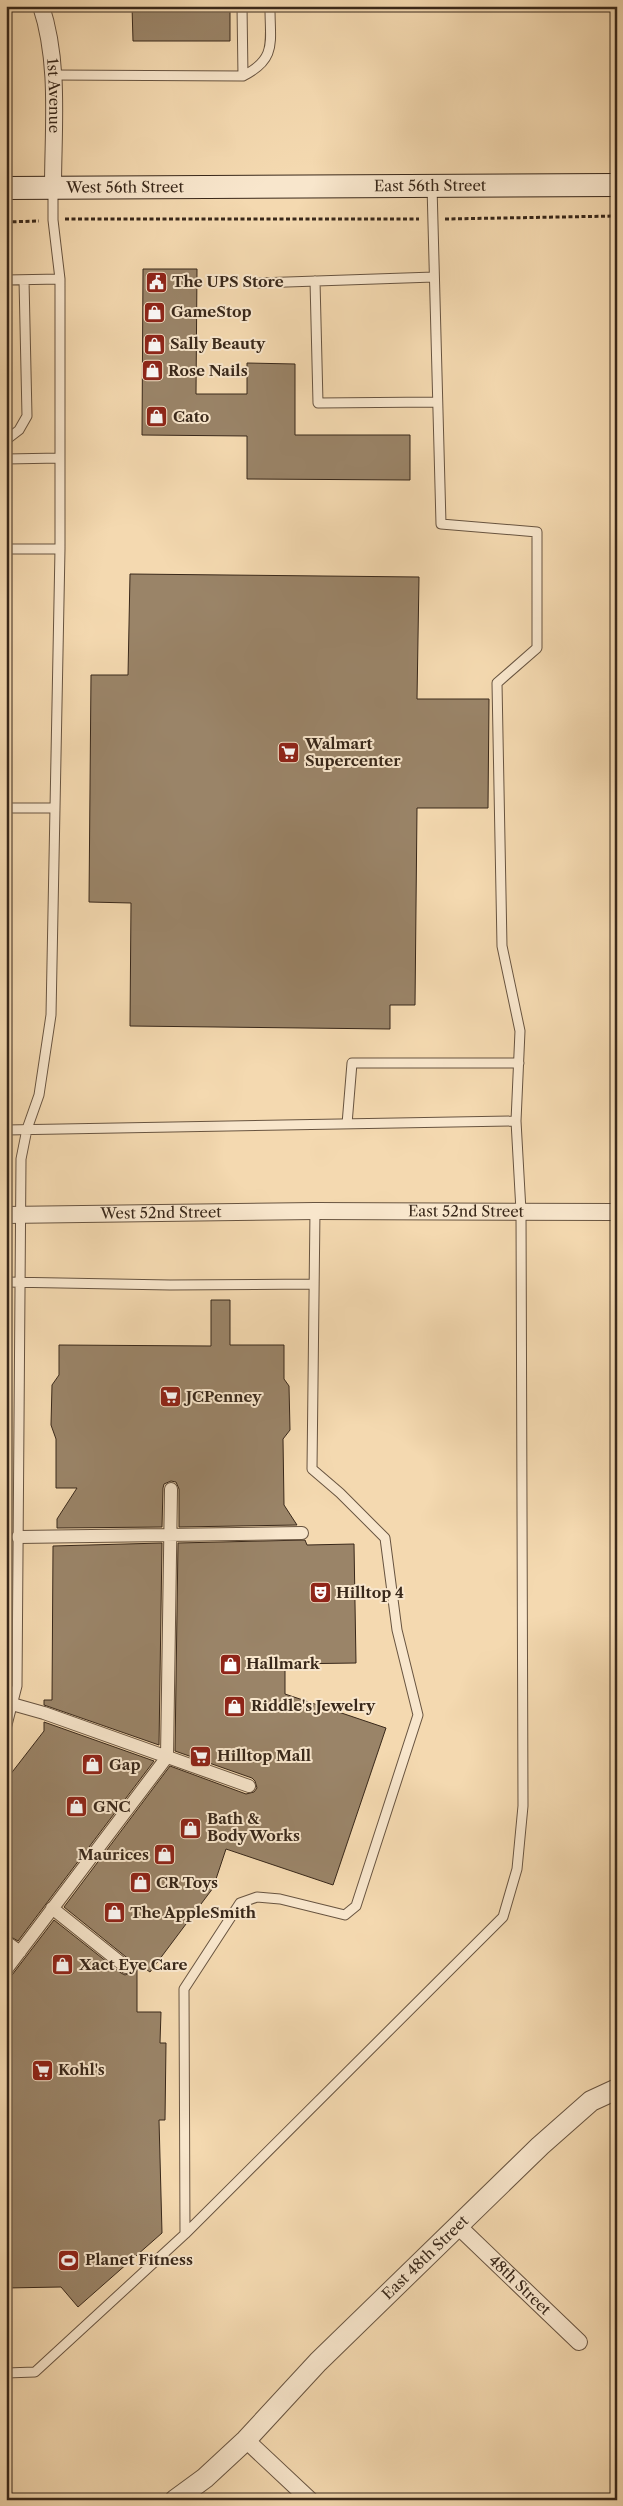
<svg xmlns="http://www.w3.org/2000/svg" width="623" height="2506" font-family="'Libre Caslon Text',serif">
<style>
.building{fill:#9a8468;stroke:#39281a}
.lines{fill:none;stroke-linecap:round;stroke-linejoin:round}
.service-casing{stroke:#685440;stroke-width:11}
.pedestrian-casing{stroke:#685440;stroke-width:14}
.minor-casing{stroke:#685440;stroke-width:18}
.tertiary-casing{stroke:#685440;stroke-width:22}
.secondary-casing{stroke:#39281a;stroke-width:24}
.path{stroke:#39281a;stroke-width:3;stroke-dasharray:4 2.5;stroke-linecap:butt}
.service{stroke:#f8e6cc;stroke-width:9}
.pedestrian{stroke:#f8e6cc;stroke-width:12}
.minor{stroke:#f8e6cc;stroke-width:16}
.tertiary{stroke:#f8e6cc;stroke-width:20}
.secondary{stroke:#f8e6cc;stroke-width:22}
.labels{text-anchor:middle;stroke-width:4;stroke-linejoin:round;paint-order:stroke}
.street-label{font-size:15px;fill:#39281a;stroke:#f8e6cc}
.poi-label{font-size:15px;font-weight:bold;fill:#39281a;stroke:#f8e6cc;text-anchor:start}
</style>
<rect width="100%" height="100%" fill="#f4d9b0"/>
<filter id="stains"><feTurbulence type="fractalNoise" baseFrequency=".004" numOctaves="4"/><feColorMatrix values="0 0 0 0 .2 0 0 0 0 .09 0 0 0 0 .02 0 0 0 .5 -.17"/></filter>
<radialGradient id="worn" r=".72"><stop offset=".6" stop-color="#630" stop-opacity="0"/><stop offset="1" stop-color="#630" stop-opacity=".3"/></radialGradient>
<!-- building -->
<path class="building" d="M132,6H230V41H133Z
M143,269H197L196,394H247V363L295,364V435H410V480L247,479V436L142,435Z
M130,574L419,577L417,699H489L488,808H417L415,1005H390V1029L130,1026L131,903L89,902L91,675H128Z
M211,1300H230V1345H284V1379L289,1386L290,1430L283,1439L284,1505L297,1525L179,1527V1489L176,1482L171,1481L164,1484L163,1488L162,1527L57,1528V1519L77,1488H56V1439L51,1425L52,1385L59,1375V1345L211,1346Z
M305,1540L307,1545L354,1544L356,1663L285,1664V1694L386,1728L333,1885L226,1849L213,1888L150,1972L137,1963V2012H161L160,2043H166L165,2120H159L162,2233L78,2307L61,2287L6,2288V1978L12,1975L54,1920L121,1973L125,1975L132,1972L134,1968L131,1961L64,1907L170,1766L246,1794L254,1792L257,1788L255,1781L252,1778L175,1751L178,1543Z
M162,1543L159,1745L44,1705V1700H52L53,1546Z
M44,1722L154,1761L18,1941L6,1934V1780L44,1731Z"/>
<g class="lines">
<defs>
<path id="service" d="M242,6L243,76
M53,75L243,76C277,59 270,42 270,9L268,6
M6,280L60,279
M315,281L318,403L437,402
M258,283L434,277
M6,440L19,430L27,416L24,280
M6,459L60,458
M6,549H60
M6,808H55
M347,1124L352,1063H519
M6,1130L516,1121
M6,1282L170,1285L314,1284
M6,1729L17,1686L21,1159L27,1129L39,1095L51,1015L60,549V279L53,220V187
M185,2234L184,1989L240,1903L257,1897L280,1899L345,1915L356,1906L418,1715L397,1630L385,1538L340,1493L312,1469L315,1211
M6,2373L35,2372L185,2234L503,1917L517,1869L523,1806L521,1211L516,1121L520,1031L502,946L497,683L537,648V532L441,524L432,186"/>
<path id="pedestrian" d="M18,1537L302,1533
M12,1704L44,1713L249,1786
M52,1908L126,1967
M6,1942L20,1952
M6,1970L167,1757L171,1489"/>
<g id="minor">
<path id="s1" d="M41,6C60,63 53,128 53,187"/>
<path id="s2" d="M6,1215L315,1211L617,1212"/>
<path id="s3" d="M459,2227L579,2342"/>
<path d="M246,2440L310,2500"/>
</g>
<g id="tertiary">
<path id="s4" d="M175,2500L205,2478L246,2440L318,2362L540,2146L591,2101L617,2089"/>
</g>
<g id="secondary">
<path id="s5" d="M6,188L617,185"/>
</g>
</defs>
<!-- service casing -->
<use href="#service" class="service-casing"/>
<!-- pedestrian casing -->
<use href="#pedestrian" class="pedestrian-casing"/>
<!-- minor casing -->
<use href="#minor" class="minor-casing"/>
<!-- tertiary casing -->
<use href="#tertiary" class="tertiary-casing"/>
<!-- secondary casing -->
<use href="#secondary" class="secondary-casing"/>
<!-- path -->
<path class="path" d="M65,219H419
M445,219L617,216
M6,222L39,221"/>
<!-- service -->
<use href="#service" class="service"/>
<!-- pedestrian -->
<use href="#pedestrian" class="pedestrian"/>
<!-- minor -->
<use href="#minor" class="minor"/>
<!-- tertiary -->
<use href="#tertiary" class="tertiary"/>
<!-- secondary -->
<use href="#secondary" class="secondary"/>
</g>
<!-- icons -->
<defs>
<symbol id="civic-square" viewBox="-11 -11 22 22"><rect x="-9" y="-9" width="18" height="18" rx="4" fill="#8f2418" stroke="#f8e6cc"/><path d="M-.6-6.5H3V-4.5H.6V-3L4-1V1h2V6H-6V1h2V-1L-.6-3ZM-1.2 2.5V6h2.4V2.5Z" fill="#fff"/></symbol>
<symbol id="shop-square" viewBox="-11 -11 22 22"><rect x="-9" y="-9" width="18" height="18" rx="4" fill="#8f2418" stroke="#f8e6cc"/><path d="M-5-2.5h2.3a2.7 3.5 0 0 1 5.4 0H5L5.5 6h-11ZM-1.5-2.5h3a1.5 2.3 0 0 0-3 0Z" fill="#fff"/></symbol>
<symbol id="supermarket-square" viewBox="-11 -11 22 22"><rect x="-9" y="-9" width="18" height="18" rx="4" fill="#8f2418" stroke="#f8e6cc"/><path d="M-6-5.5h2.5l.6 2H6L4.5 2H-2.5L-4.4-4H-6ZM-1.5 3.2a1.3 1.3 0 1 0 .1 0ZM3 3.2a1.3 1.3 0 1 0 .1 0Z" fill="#fff"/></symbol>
<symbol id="theatre-square" viewBox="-11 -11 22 22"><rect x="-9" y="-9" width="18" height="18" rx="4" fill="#8f2418" stroke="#f8e6cc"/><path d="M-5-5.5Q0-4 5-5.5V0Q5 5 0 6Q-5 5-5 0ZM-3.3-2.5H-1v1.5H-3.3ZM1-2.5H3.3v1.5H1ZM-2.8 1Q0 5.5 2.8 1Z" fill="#fff"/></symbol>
<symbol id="stadium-square" viewBox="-11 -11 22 22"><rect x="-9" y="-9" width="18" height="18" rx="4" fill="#8f2418" stroke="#f8e6cc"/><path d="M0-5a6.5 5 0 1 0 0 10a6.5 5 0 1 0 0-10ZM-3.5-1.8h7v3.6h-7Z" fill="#fff"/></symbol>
</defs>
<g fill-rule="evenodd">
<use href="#civic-square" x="144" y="270" width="25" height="25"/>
<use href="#shop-square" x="142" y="300" width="25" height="25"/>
<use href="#shop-square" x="142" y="332" width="25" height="25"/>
<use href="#shop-square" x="140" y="358" width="25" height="25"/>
<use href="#shop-square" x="144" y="404" width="25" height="25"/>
<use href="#supermarket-square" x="276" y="740" width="25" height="25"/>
<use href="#supermarket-square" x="158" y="1384" width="25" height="25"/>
<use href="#theatre-square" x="308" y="1580" width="25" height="25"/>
<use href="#shop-square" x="218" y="1652" width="25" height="25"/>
<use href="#shop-square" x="222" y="1694" width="25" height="25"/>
<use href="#supermarket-square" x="188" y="1744" width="25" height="25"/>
<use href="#shop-square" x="80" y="1752" width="25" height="25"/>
<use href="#shop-square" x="64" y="1794" width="25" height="25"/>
<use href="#shop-square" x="178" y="1816" width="25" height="25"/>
<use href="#shop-square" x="152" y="1842" width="25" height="25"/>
<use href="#shop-square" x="128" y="1870" width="25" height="25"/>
<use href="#shop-square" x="102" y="1900" width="25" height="25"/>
<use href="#shop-square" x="50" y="1952" width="25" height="25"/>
<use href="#supermarket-square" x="30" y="2058" width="25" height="25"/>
<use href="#stadium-square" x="56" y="2248" width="25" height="25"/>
</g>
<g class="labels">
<!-- street labels -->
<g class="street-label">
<text dy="5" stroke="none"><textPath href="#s1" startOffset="91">1st Avenue</textPath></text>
<text dy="5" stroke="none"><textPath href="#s5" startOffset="424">East 56th Street</textPath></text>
<text dy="5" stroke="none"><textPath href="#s5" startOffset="119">West 56th Street</textPath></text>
<text dy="5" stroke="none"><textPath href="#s2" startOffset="460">East 52nd Street</textPath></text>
<text dy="5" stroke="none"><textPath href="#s2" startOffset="155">West 52nd Street</textPath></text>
<text dy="5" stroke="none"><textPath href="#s4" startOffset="349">East 48th Street</textPath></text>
<text dy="5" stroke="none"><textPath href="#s3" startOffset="84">48th Street</textPath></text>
</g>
<!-- poi labels -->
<g class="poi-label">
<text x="172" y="287">The UPS Store</text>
<text x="171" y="317">GameStop</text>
<text x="170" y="349">Sally Beauty</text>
<text x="168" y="376">Rose Nails</text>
<text x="173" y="422">Cato</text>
<text x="305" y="749">Walmart<tspan x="305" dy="17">Supercenter</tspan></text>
<text x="186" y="1402">JCPenney</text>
<text x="336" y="1598">Hilltop 4</text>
<text x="246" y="1669">Hallmark</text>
<text x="251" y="1711">Riddle's Jewelry</text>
<text x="217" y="1761">Hilltop Mall</text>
<text x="109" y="1770">Gap</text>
<text x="93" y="1812">GNC</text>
<text x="207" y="1824">Bath &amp;<tspan x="207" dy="17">Body Works</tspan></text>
<text x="149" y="1860" text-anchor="end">Maurices</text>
<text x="156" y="1888">CR Toys</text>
<text x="130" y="1918">The AppleSmith</text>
<text x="79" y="1970">Xact Eye Care</text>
<text x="58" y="2075">Kohl's</text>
<text x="85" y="2265">Planet Fitness</text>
</g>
</g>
<!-- margin -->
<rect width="623" height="2506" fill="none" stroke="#f4d9b0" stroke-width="25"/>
<rect x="8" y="8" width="608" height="2491" fill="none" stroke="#39281a" stroke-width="2.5"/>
<rect x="12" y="12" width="598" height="2481" fill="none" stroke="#39281a"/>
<rect width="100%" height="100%" filter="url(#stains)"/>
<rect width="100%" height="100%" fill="url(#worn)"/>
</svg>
